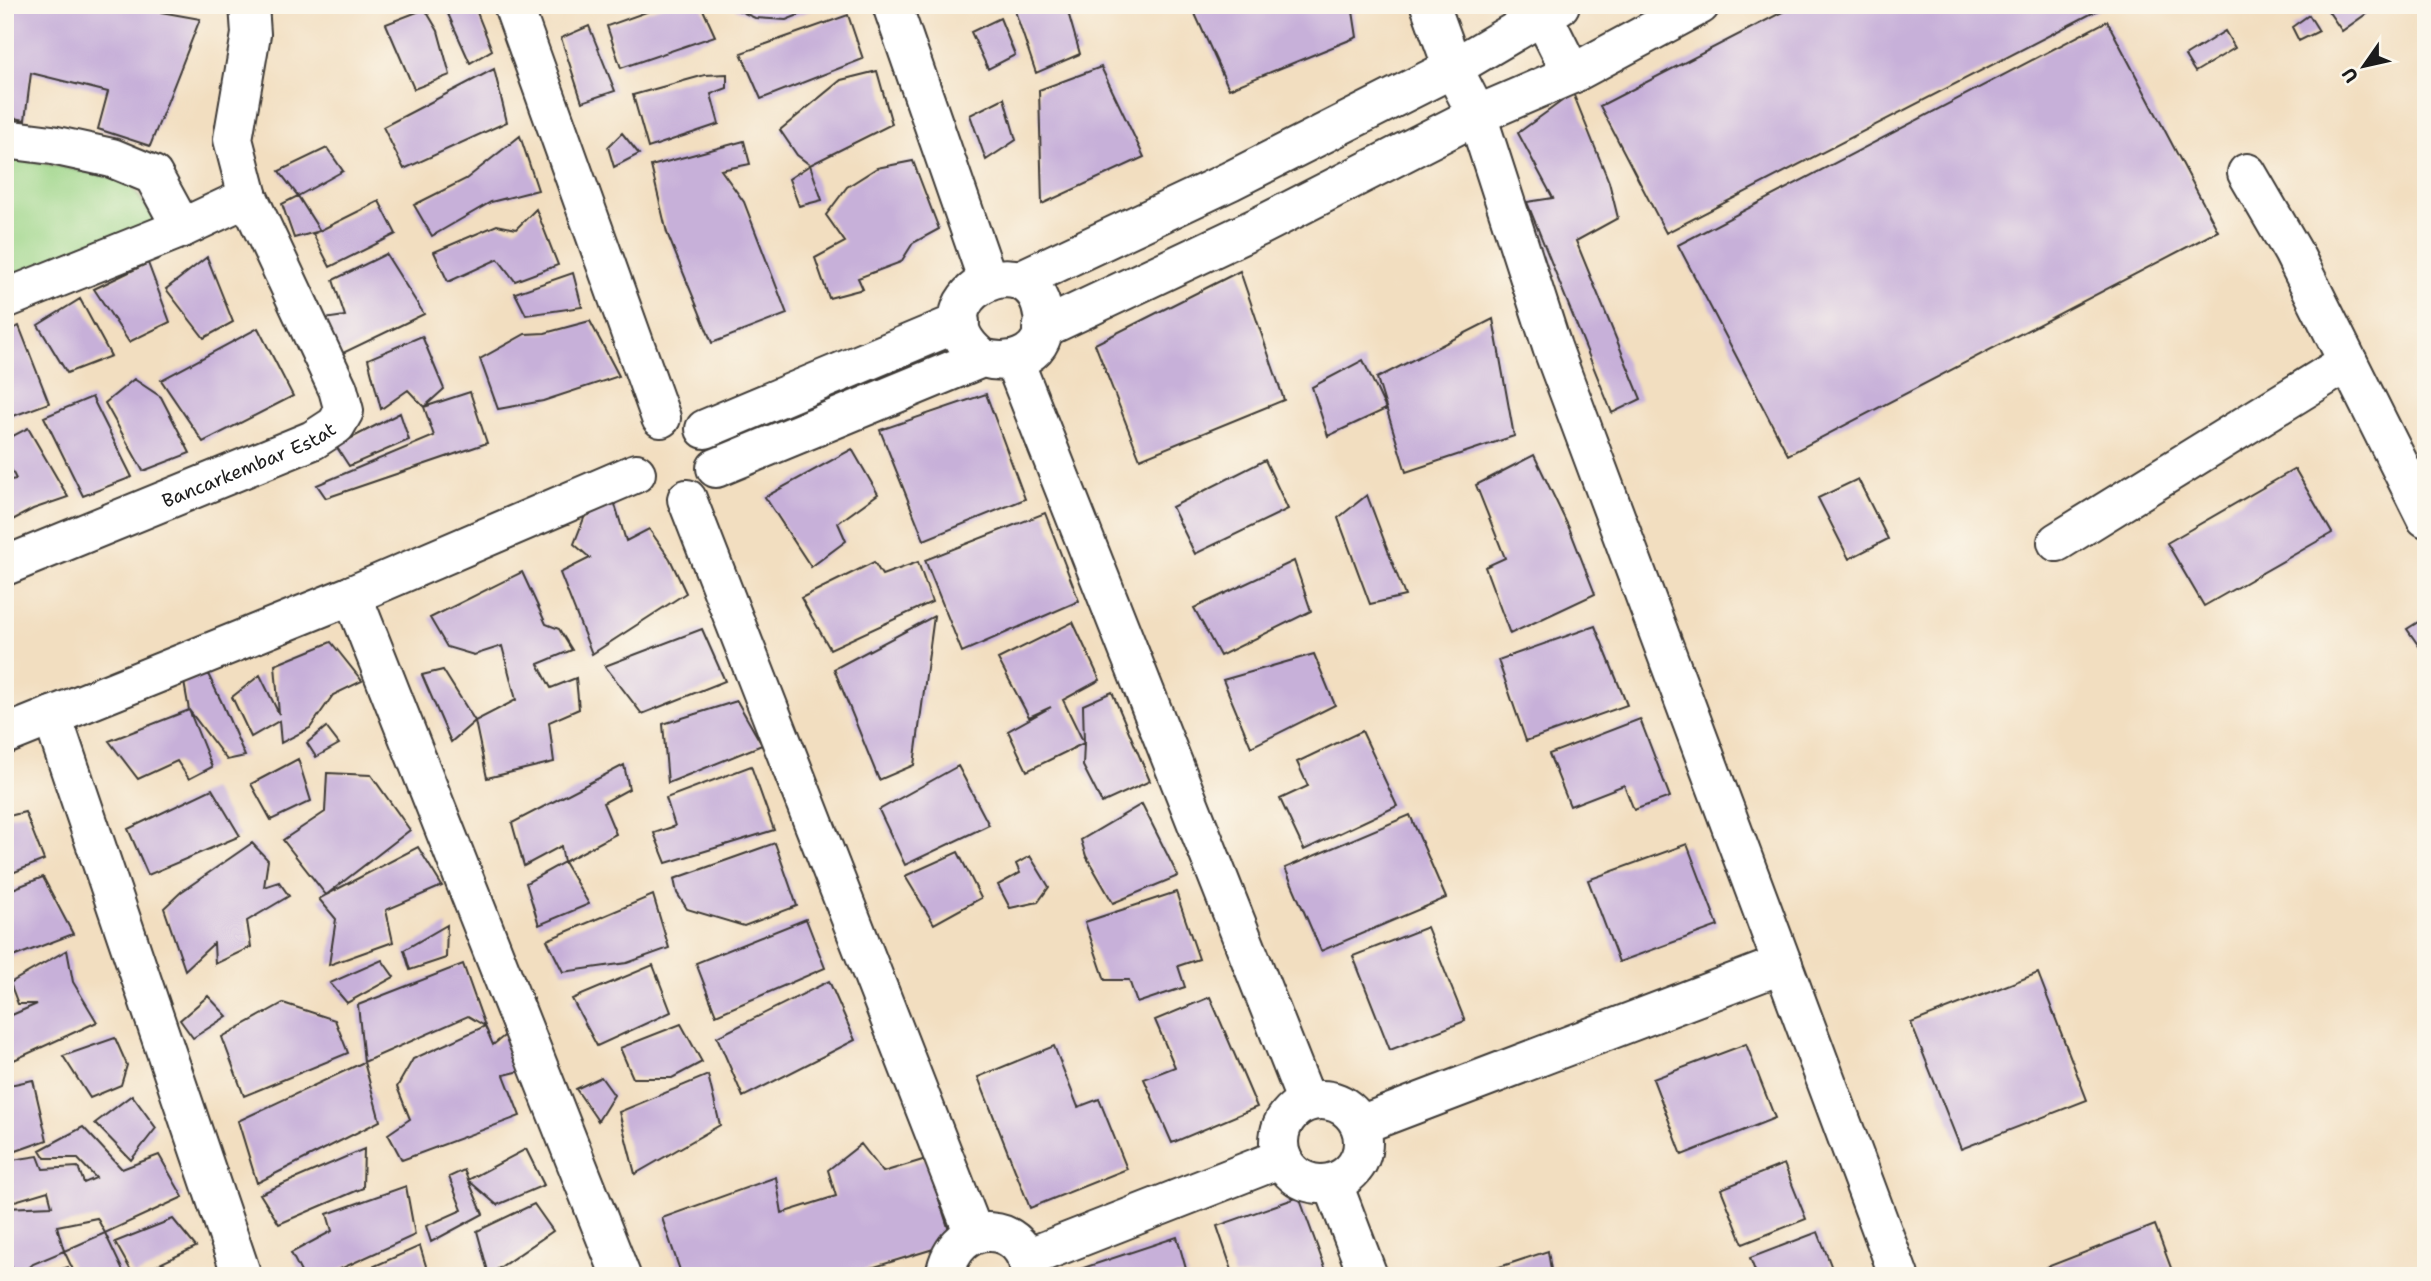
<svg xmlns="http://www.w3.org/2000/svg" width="2431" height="1281" font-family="'Shantell Sans',sans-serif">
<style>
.green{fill:#9cd588;stroke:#5c7852;stroke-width:2}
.building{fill:#c7b0d9}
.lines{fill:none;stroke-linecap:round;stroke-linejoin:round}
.minor-casing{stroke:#3c3935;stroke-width:42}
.minor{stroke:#fff;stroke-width:38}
.labels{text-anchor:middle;stroke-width:6;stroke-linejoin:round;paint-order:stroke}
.street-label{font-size:19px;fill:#1c1c1c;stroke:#fbf7ec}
</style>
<rect width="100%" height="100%" fill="#fbf7ec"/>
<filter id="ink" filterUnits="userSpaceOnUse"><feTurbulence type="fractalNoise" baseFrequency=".0143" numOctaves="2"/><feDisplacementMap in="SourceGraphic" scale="14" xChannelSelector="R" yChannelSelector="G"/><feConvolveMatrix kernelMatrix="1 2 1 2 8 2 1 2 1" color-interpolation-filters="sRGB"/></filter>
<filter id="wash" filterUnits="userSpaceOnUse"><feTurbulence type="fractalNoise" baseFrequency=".00686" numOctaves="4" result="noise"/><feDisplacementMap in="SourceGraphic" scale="28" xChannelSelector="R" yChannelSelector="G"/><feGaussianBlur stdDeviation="1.57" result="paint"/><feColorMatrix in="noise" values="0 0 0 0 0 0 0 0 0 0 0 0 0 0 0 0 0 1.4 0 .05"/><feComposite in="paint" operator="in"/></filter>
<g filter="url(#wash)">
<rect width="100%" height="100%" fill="#f2dec0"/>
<!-- green -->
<path class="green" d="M5,159L44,163L128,181L157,222L5,285Z"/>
<g id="blocks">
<!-- building -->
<path class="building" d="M5,5H122L200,19L150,146L98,129L108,92L31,73L25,120L5,116Z
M444,5H474L492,50L470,63Z
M666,5H701L715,36L621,68L607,26Z
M727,5H824L786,20L755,18Z
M1013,5H1066L1080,54L1036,73Z
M1191,5H1352L1357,37L1229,89Z
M1796,5H2108L1666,233L1600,106Z
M2324,5H2370L2373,9L2342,31Z
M425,9L438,31L450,75L414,89L386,24Z
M848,15L863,59L761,99L741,53Z
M2309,15L2319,31L2299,41L2292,27Z
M1000,18L1015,55L988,69L971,32Z
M2107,21L2218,231L1788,455L1678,245Z
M589,26L615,91L582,102L561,38Z
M2225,31L2235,48L2195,72L2185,56Z
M1101,67L1144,157L1042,204L1039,90Z
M494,69L507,122L404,169L383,127Z
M877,71L892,124L810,165L797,155L780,130L841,80Z
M727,74V88L711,94L719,124L648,148L633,95L705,75Z
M1573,93L1609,182L1618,218L1576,241L1641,399L1612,413L1527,202L1553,198L1518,133Z
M1004,98L1016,140L986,160L970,115Z
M622,133L639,154L614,167L608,147Z
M520,136L538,190L491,202L432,236L414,205L466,179Z
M744,141L750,164L721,170L744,202L787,314L712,343L667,233L651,166Z
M327,148L343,171L298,196L320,231L294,238L282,204L298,196L279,171Z
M913,161L939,229L913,243L901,262L858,278L863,289L829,298L815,258L845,242L826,215L847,187L877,168Z
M810,165L822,200L799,206L789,179Z
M379,201L396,234L330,267L313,234Z
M536,209L558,265L515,281L498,259L448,282L434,252L497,225L516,229Z
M386,254L424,314L339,355L324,319L345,316L333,280Z
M207,257L233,322L204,338L166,289Z
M148,263L170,322L129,342L94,289Z
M1240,271L1284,400L1140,459L1095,344Z
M573,273L582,307L526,315L515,293Z
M80,299L111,356L67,373L38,325Z
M1493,319L1514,436L1406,472L1377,378Z
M590,321L619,376L543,401L498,409L480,359L525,334L545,333Z
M19,326L49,403L5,419V332Z
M258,328L293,396L203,442L161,380Z
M422,336L444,389L424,407L408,390L381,409L368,359Z
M1363,360L1386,409L1328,436L1312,387Z
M134,379L161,397L190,453L143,471L105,403Z
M470,392L487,443L326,498L317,485L434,436L424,407Z
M986,394L1025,499L924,540L880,430Z
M92,397L132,477L83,496L44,417Z
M400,413L409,440L349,466L336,446Z
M28,428L68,497L33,509L5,524V481L16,479L5,457V440Z
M852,449L878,494L838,523L846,541L811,567L765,497Z
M1534,455L1570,530L1595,594L1510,634L1485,567L1505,558L1476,485Z
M1265,460L1288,509L1195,554L1172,507Z
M2295,469L2332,533L2204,606L2167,543Z
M1858,479L1888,539L1849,559L1818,498Z
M1367,495L1405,596L1370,604L1338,518Z
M614,501L626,541L649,529L670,559L686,593L592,654L560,573L590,558L574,544L586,513Z
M1045,513L1079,601L962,652L925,560Z
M1294,561L1311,611L1220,656L1194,608Z
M874,562L882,575L918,562L932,602L830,649L801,598Z
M522,572L546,624L559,629L572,650L538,664L551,688L576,678L579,709L549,722L554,762L487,778L475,721L516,700L502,646L474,655L447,647L430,618Z
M934,616L914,765L879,780L834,669Z
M2426,617V656L2407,629Z
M1073,622L1100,680L1063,700L1084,743L1083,705L1112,692L1150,781L1102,803L1083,766L1084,743L1027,771L1008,731L1051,707L1029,717L998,659Z
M1595,626L1627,705L1526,741L1498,660Z
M702,629L725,681L642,714L605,666Z
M331,642L362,681L333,695L310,728L281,743L279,721L251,737L232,697L260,675L279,714L275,665Z
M1314,654L1335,705L1251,747L1223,680Z
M443,670L475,721L451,742L422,675Z
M207,672L222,703L245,756L227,760L189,710L184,682Z
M737,701L762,745L668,783L663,724Z
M189,710L212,767L189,779L177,761L138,779L109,741Z
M1640,719L1670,797L1634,810L1624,785L1570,806L1549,754Z
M326,727L339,744L316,757L307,743Z
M1362,731L1397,806L1304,850L1280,799L1308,786L1297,762Z
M298,759L311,801L271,820L251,784Z
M624,765L629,789L603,803L616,834L564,862L561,846L524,866L512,823Z
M751,766L774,830L666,863L654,833L675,826L666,798Z
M958,766L989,825L905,865L879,810Z
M327,773L371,775L410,830L326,895L418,847L442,886L386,910L393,942L329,965L336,919L319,899L326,895L283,840L325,812Z
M212,789L240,836L148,875L128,829Z
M1142,804L1178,876L1113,903L1086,856L1081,840Z
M25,812L44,860L5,876V817Z
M1410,815L1446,898L1321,951L1285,868Z
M252,843L268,860L264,887L279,882L289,896L247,921L251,947L215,964L214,943L185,970L164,908L181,892Z
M775,843L797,906L744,926L687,909L677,893L674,879Z
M1687,844L1718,926L1619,962L1588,880Z
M958,852L981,898L934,924L905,876Z
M1030,856L1049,887L1038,902L1010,908L998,885L1020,873L1016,864Z
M564,862L589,904L539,925L526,883Z
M43,877L73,934L5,960V892Z
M1176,892L1199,959L1178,966L1185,987L1137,1003L1129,980H1105L1085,922Z
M653,895L669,948L627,963L563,972L547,940Z
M806,919L825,968L716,1015L696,963Z
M447,925L446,958L410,970L404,950Z
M1427,927L1465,1021L1390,1050L1353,956Z
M67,950L73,982L97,1022L14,1060L5,1047V1018L37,1004H18L10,983Z
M382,960L394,977L347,1003L330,983Z
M463,964L485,1026L468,1016L364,1062L358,1005Z
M653,965L671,1012L597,1046L572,999Z
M2038,973L2087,1100L1961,1149L1911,1023Z
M829,981L855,1040L743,1097L717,1037Z
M208,996L227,1016L193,1038L180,1020Z
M1210,997L1257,1107L1172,1143L1144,1079L1175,1067L1155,1020Z
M283,1003L335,1020L348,1053L244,1096L222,1037Z
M681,1024L702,1062L672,1078H633L620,1048Z
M485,1026L493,1045L509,1032L525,1070L504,1075L520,1116L402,1160L388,1134L410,1119L397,1087L413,1059Z
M115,1038L127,1065L121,1085L90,1098L63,1056Z
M1746,1044L1775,1118L1682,1155L1653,1079Z
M1054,1046L1078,1107L1099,1099L1127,1169L1030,1208L978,1077Z
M364,1062L380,1121L257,1183L238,1121Z
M708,1075L720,1125L635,1174L619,1112Z
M601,1077L614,1095L598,1121L576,1089Z
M33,1080L47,1140L5,1155V1086Z
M132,1095L156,1128L131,1160L95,1123Z
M83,1127L122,1169L159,1155L183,1197L105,1233L97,1218L57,1226L64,1251L33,1264L20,1276H15L5,1249V1208L52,1206L48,1191L5,1204V1161L38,1156L43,1169L78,1167L84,1183L96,1178L77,1158H45L40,1150Z
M861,1144L883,1172L926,1159L953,1243L845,1276H682L662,1218L776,1177L782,1213L836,1196L828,1170Z
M364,1149L363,1188L279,1224L260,1194Z
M526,1149L544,1185L497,1205L468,1180Z
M1784,1164L1806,1219L1743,1244L1721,1189Z
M464,1170L483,1214L431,1242L426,1226L462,1210L449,1177Z
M406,1186L415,1235L325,1276H303L291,1253L332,1231L327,1214Z
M1299,1197L1328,1276H1234L1217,1226Z
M534,1204L553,1231L489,1275L477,1231Z
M173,1219L196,1247L134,1276L115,1242Z
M2155,1225L2174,1276H2024Z
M1818,1232L1835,1276H1757L1750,1258Z
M105,1233L123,1271L113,1276H76L64,1251Z
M1177,1237L1188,1276H1062V1275Z
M420,1246L429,1276H352Z
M1548,1251L1552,1276H1476L1475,1275Z
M68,1267L69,1276H41V1275Z"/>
</g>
</g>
<g filter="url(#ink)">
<use href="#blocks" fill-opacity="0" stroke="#3c3935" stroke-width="2"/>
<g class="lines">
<defs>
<g id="minor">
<path d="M513,5L661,418"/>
<path d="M892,5L988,281"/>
<path d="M1430,5L1453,68L1477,115L1552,347L1899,1276"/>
<path d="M1542,14L1572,74"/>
<path d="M5,139L52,145L112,158L153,175L182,228"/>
<path d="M2247,173L2293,252L2426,518"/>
<path d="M1020,280L1230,181L1453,68L1560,5"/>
<path d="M5,299L182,228L248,197"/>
<path d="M1042,329L1258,227L1477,115L1572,74L1700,5"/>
<path d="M1014,361L1307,1102"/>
<path d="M705,429L960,322"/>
<path d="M716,468L982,358C1014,367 1049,354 1043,315C1033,236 908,301 982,358"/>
<path d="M687,499L974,1234"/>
<path d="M2057,542L2348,362"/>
<path id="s1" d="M5,566L313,440L336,425L344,411L338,389L248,197L233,139L251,34L249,5"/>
<path d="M352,595L621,1276"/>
<path d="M52,716L242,1276"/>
<path d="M5,735L352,595L636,473"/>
<circle cx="1321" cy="1142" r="42"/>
<path d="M1360,1125L1783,964"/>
<path d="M1333,1184L1368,1276"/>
<path d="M1027,1258L1282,1158"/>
<path d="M945,1276C955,1213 1029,1222 1030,1276"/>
</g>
</defs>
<!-- minor casing -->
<use href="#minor" class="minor-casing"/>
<!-- minor -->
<use href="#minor" class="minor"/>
</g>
</g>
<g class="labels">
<!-- street labels -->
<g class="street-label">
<text dy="7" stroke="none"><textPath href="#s1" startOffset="264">Bancarkembar Estat</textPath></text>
</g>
</g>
<!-- margin -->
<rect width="2431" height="1281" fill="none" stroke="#fbf7ec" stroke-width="28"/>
<!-- north arrow -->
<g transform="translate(2364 66) rotate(236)" stroke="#fbf7ec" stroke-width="5" paint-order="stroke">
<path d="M0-5L12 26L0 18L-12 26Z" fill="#1c1c1c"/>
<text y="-10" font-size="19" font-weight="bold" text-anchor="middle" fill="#1c1c1c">U</text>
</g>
</svg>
